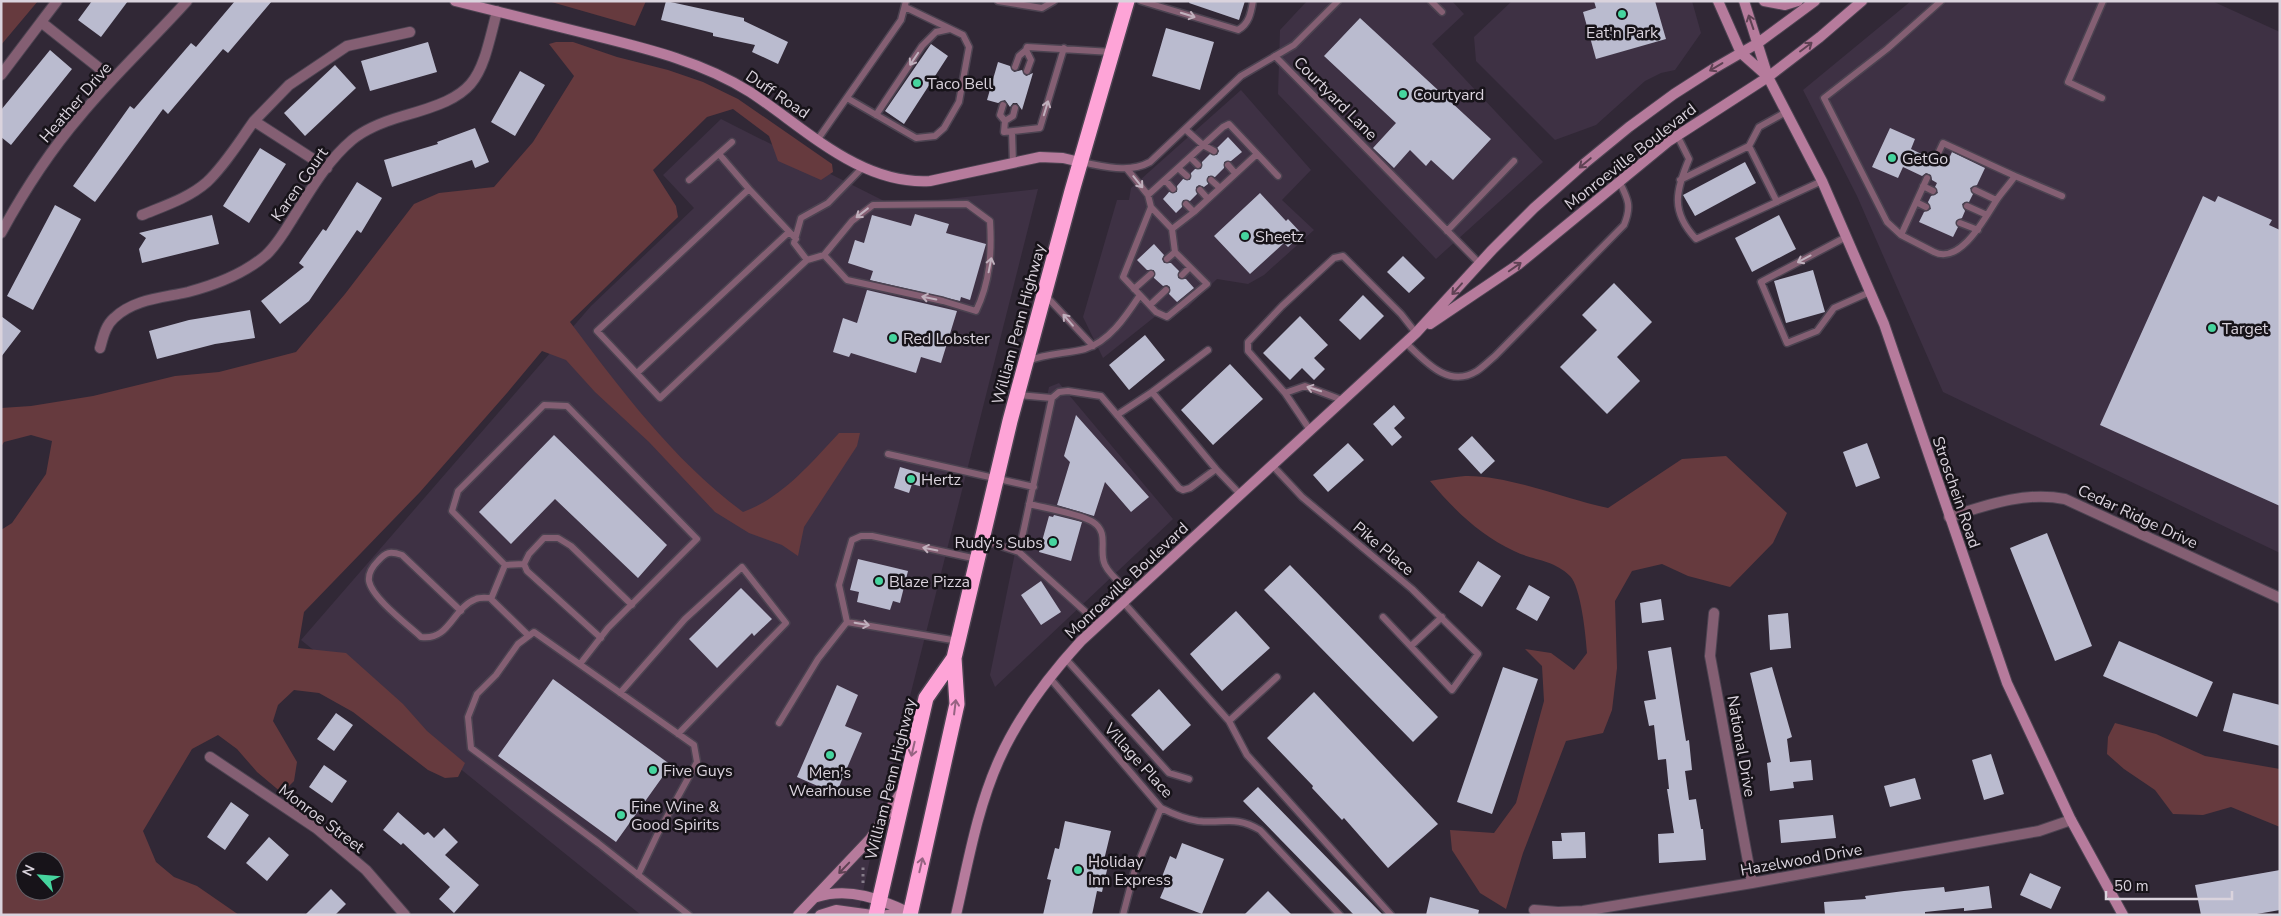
<svg xmlns="http://www.w3.org/2000/svg" width="2281" height="916" font-family="'Nunito Sans',sans-serif">
<style>
.built{fill:#3e3144}
.green{fill:#663a3e;fill-rule:evenodd}
.building{fill:#babbcf}
.lines{fill:none;stroke-linecap:round;stroke-linejoin:round}
.lane-casing{stroke:#4c4351;stroke-width:9}
.street-casing{stroke:#4c4351;stroke-width:12}
.secondary-casing{stroke:#4c4351;stroke-width:12}
.highway-casing{stroke:#4c4351;stroke-width:18}
.path{stroke:#857d89;stroke-width:3;stroke-dasharray:2.5 4;stroke-linecap:butt}
.lane{stroke:#845f73;stroke-width:6}
.street{stroke:#845f73;stroke-width:10}
.secondary{stroke:#b67b9c;stroke-width:10}
.highway{stroke:#fea4d7;stroke-width:15}
.oneway{stroke:#c0b0bd}
.oneway2{stroke:#5f4254}
.oneway3{stroke:#966382}
.poi-dot{fill:#46d49e;stroke:#171319;stroke-width:2}
.labels{text-anchor:middle;stroke-width:5;stroke-linejoin:round;paint-order:stroke}
.poi-label{font-size:16px;fill:#dad3dd;stroke:#171319;text-anchor:start}
.street-label{font-size:16px;fill:#dad3dd;stroke:#171319}
</style>
<rect width="100%" height="100%" fill="#312836"/>
<!-- built -->
<path class="built" d="M1307,1H1452L1464,14L1432,44L1543,162L1436,259L1278,94L1280,30Z
M1512,1H1692L1701,33L1675,70L1661,73L1645,81L1596,125L1555,140L1476,61L1474,37Z
M1911,1H2212L2280,32V553L1943,392L1857,196L1803,90Z
M1241,90L1311,170L1282,200L1314,230L1264,275L1248,284L1217,279L1187,308L1157,315L1103,358L1083,317L1117,200H1129L1131,188Z
M721,119L892,205L1038,189L876,831L858,915H641L301,640L591,306L694,208L663,175Z
M1059,383L1173,519L995,687L990,675L1049,387Z"/>
<!-- green -->
<path class="green" d="M1,1H38L1,45Z
M548,1H646L635,26Z
M556,42H573L617,57L668,70L703,82L738,99L832,164L833,172L821,180L778,161L769,136L733,109L707,117L653,170L676,206L678,217L570,322C621,390 674,461 743,512C782,498 811,463 839,433H860L857,446L804,527L798,556L782,545L749,533L715,512L649,442L595,392L566,360L542,351L507,393L420,492L304,612L298,648L346,653L403,704L427,731L465,763L458,777L445,778L428,770L353,712L319,693L294,690L278,705L273,721L297,762L294,781L282,793L257,772L237,749L218,735L192,749L143,831L156,862L174,877L197,886L239,915H1V530L12,523L46,474L52,441L31,435L4,442L1,447V408L31,406L93,396L175,376L219,372L296,352L345,294L414,204L439,193L494,187L533,142L574,76L549,44ZM25,861H55V891H25Z
M1726,456L1787,513L1773,543L1730,587L1688,576L1662,564L1632,571L1615,601L1617,668L1612,710L1603,733L1566,741L1523,853L1506,909L1480,893L1452,850L1450,830L1494,833L1516,803L1544,701L1542,666L1525,649L1551,653L1574,670L1587,653C1586,637 1581,587 1570,576C1553,559 1534,561 1514,551C1480,535 1454,510 1430,481C1441,479 1453,477 1465,476C1509,475 1564,499 1608,508L1682,459Z
M2115,723L2156,734L2205,756L2280,769V827L2231,807L2203,815L2173,814L2155,790L2124,769L2107,754L2108,737Z"/>
<!-- building -->
<path class="building" d="M92,1H128L101,37L78,20Z
M235,1H272L228,53L223,49L168,114L163,109L95,202L73,186L130,106L134,109L191,43L196,47Z
M666,1L744,18V21L788,42L778,64L752,52L755,45L713,36V33L661,20Z
M1190,1H1245L1239,20L1189,3Z
M1594,1H1655L1666,39L1596,59L1583,12L1596,8Z
M1360,18L1491,139L1453,180L1431,160L1426,166L1410,150L1394,168L1373,148L1396,123L1324,56Z
M1166,28L1214,42L1200,90L1152,76Z
M428,42L437,72L370,91L361,61Z
M931,44L948,56L904,124L885,111Z
M50,50L72,69L11,145L1,137V110Z
M998,62L1010,66L1014,72L1022,70L1026,76L1033,73L1022,110L1017,103H1013L1010,107L1005,100L998,103L987,100Z
M335,65L356,88L305,136L284,113Z
M520,71L545,85L515,136L491,122Z
M475,128L489,162L475,168L472,160L392,187L384,160L438,144L437,142Z
M1890,128L1915,139L1911,149L1930,158L1933,165L1939,162L1946,165L1952,152L1985,168L1977,185L1970,188L1973,194L1969,202H1965L1962,204L1965,211L1962,218L1956,221L1958,227L1953,237L1919,222L1924,212L1931,209L1928,202L1931,196L1938,193L1935,187L1937,183L1932,180L1931,175L1926,173L1922,176L1903,167L1898,178L1872,167Z
M1228,137L1242,152L1231,161L1224,162V168L1215,177L1208,176V184L1204,187L1199,185L1196,187L1197,194L1190,201L1183,200L1182,207L1176,213L1163,199L1169,192H1177V186L1183,179L1190,180L1191,173L1195,169H1201L1202,162L1210,154L1217,155L1219,151L1217,148Z
M260,148L286,164L249,223L223,206Z
M1745,162L1756,183L1695,216L1683,195Z
M357,182L382,198L361,233L357,230L309,301L280,324L261,301L304,267L299,263L323,229L326,231Z
M1260,193L1286,221L1288,219L1302,234L1288,247L1284,243L1250,274L1214,236Z
M2203,196L2215,202L2218,196L2272,220L2269,225L2280,230V506L2100,425Z
M55,205L81,219L33,310L7,296Z
M915,214L949,224L946,233L986,244L970,300L961,297L960,301L870,280L873,271L848,263L855,240L864,243L872,215L911,226Z
M212,215L219,244L142,263L139,249L146,238L139,233Z
M1779,215L1796,249L1752,272L1735,238Z
M1154,244L1164,255L1162,259L1164,263H1171L1179,271L1178,278L1186,279L1194,288L1177,302L1169,294L1170,287L1167,285L1163,286L1154,278V270H1147L1137,260Z
M1403,256L1425,278L1409,293L1387,272Z
M1813,270L1825,312L1786,323L1774,281Z
M1614,283L1652,322L1617,357L1640,381L1607,414L1560,367L1597,330L1582,315Z
M867,290L957,311L941,363L921,357L916,373L851,353L849,357L833,352L843,318L857,323Z
M1363,295L1384,316L1360,340L1339,320Z
M250,310L255,338L215,344L157,359L149,331L189,320Z
M1,316L21,331L1,357Z
M1300,316L1328,345L1314,358L1325,369L1314,380L1302,368L1290,380L1263,353Z
M1145,335L1165,360L1129,390L1109,365Z
M1230,364L1263,399L1213,445L1181,410Z
M1394,405L1405,418L1394,428L1402,437L1392,446L1373,424Z
M1076,415L1149,497L1131,512L1105,482L1094,516L1057,505L1070,462L1064,456Z
M554,435L667,545L638,578L555,499L511,544L479,512Z
M1472,436L1495,461L1481,474L1458,449Z
M1348,443L1364,460L1328,492L1313,475Z
M1867,443L1880,478L1856,487L1843,452Z
M900,467L927,475L923,487L912,484L909,493L894,488Z
M1054,515L1082,522L1071,561L1039,552L1049,516L1053,517Z
M2047,533L2092,646L2055,661L2010,548Z
M858,559L908,571L900,603L893,601L890,610L857,602L859,592L850,590Z
M1478,561L1501,576L1482,607L1459,592Z
M1290,565L1438,717L1413,742L1264,590Z
M1041,581L1061,612L1041,625L1021,595Z
M1529,585L1550,597L1537,621L1516,609Z
M741,588L772,619L754,636L752,633L717,668L689,639Z
M1661,599L1664,620L1642,623L1640,603Z
M1236,611L1270,648L1222,691L1190,654Z
M1788,613L1791,648L1770,650L1768,615Z
M2119,641L2213,682L2197,717L2103,676Z
M1671,647L1686,741L1689,740L1692,770L1685,771L1689,800L1696,799L1701,829H1703L1706,860L1659,863L1658,834L1674,833L1667,789H1669L1666,759L1658,760L1654,725L1649,726L1644,701L1656,699L1648,651Z
M1503,667L1538,679L1492,814L1457,802Z
M1772,667L1792,737L1787,739L1790,762L1811,760L1813,780L1793,782L1794,788L1770,791L1767,763L1771,762L1750,673Z
M553,679L671,765L616,842L498,756Z
M837,685L858,695L845,726L862,733L836,794L797,777Z
M1159,689L1191,725L1163,751L1131,715Z
M1314,692L1438,824L1388,868L1344,818L1342,820L1312,788L1313,786L1267,738Z
M2233,693L2280,705V746L2223,731Z
M336,713L353,725L334,751L317,739Z
M1991,754L2004,794L1984,800L1972,760Z
M324,765L347,781L332,803L309,787Z
M1915,778L1921,799L1890,807L1884,786Z
M1258,787L1383,915H1354L1243,801Z
M231,802L249,815L225,850L207,837Z
M398,812L424,835L428,832L434,838L444,828L458,842L445,855L479,885L454,913L439,899L450,887L403,843L401,845L383,830Z
M1833,815L1836,838L1781,843L1779,820Z
M1065,821L1111,831L1104,860L1109,861L1102,892L1097,891L1092,915H1043L1051,880L1047,879L1055,848L1059,849Z
M1585,832L1586,858L1553,859L1552,841H1562L1561,833Z
M269,837L289,855L267,881L246,863Z
M1182,843L1224,859L1202,914L1160,898L1166,884L1160,882L1170,856L1176,859Z
M2280,870V910L2251,915H2201L2195,885Z
M2030,873L2061,887L2051,909L2020,895Z
M1989,886L1992,908L1964,911V908L1925,912V915H1825L1824,902L1866,899L1865,896L1904,891L1944,887L1945,892Z
M331,889L346,904L335,915H305Z
M1268,891L1292,915H1244Z
M1430,897L1479,910L1478,915H1426Z"/>
<g class="lines">
<defs>
<path id="lane" d="M998,1L1042,8L1054,1
M1141,1L1238,30C1249,24 1251,13 1253,1
M1431,1L1442,12
M1941,1L1887,49L1824,98L1887,222L1901,235L1934,252C1960,265 1985,218 1996,201C2001,193 2009,185 2015,176L2062,196
M1026,50L1031,60L1027,71
M1275,56L1480,264
M1015,67L1019,56L1026,50L1027,47L1112,52
M847,98L916,138L935,136L944,128L959,102L969,47L963,35L905,7
M2102,98L2068,82L2103,1
M1003,105L1000,115L1005,121L1004,132L1040,128L1064,48
M876,115L922,46L936,32L950,29
M1005,121L1013,116L1015,108
M1185,129L1203,145L1214,151
M1012,132L1013,163
M1677,135L1689,159C1676,191 1670,211 1696,239L1822,181
M818,139L901,20L906,1
M1749,146L1777,202
M719,154L749,189
M1190,157L1198,165
M1935,160L1943,143L2015,176
M1080,162C1104,166 1128,174 1150,162L1241,76L1294,45L1338,1
M1228,165L1235,173
M1178,168L1187,176
M689,180L732,142
M1165,180L1173,189
M1211,180L1220,188
M1680,180L1749,146L1759,127L1786,112
M1923,186L1933,191
M1200,190L1208,199
M1975,190L1996,200
M1148,195L1223,127L1229,124L1278,176
M1916,202L1926,207
M1186,204L1194,212
M1967,206L1987,215
M1960,223L1978,230
M1172,229L1194,212L1257,154
M1447,231L1514,161
M1901,235L1927,178
M1846,237L1761,282L1787,343L1817,331L1834,308L1870,292
M796,239L749,189L597,331L660,398L807,260
M824,255L847,280L943,301L976,311C990,282 992,253 990,221L967,204L873,205L852,221L824,255L807,260L794,243L801,218L828,203L863,167
M1167,259L1175,252
M1182,275L1190,267
M1134,289L1151,274
M1140,295L1156,312L1167,317L1207,284L1175,252L1172,229L1151,207
M1046,296L1093,346
M1150,305L1166,290
M1406,343C1425,361 1448,389 1477,371C1483,367 1489,361 1495,356L1624,225C1632,206 1628,199 1619,181
M1028,361C1047,353 1066,354 1085,349C1110,341 1126,316 1140,295L1123,277L1151,207L1148,195L1127,169
M637,373L789,232
M1152,392L1216,469
M1285,393L1305,386L1342,400
M1018,395L1052,398
M1117,415L1152,392L1208,350
M1310,430L1285,393L1248,351V342L1282,306L1334,258L1343,256L1401,314L1416,333
M888,454L1034,487
M1272,465L1302,497L1412,589L1478,654L1452,690L1383,617
M1029,504C1045,508 1081,514 1093,522C1110,533 1098,551 1105,565C1110,576 1124,586 1132,594
M982,540L1019,552L1099,624
M1019,552L1052,398L1059,392L1068,391L1101,396L1179,488L1183,490L1190,488L1216,469L1240,494
M505,565L524,564
M1123,602L1229,721L1247,755L1391,915
M461,611L402,555C390,551 386,552 378,561C373,566 368,573 369,581C372,598 408,625 421,637C450,641 452,608 476,599C480,597 486,598 491,598
M529,636L491,599L505,565L452,511L458,491L544,405L567,406L697,539L608,628L580,664
M601,638L527,571L524,564L529,554L544,538H558L571,546L632,605
M958,641L847,622L839,585L852,540L861,536H872L977,559
M1411,646L1442,617
M1065,658L1169,773L1189,779
M1049,677L1161,808C1173,814 1185,819 1198,821C1224,824 1235,815 1260,830L1340,915
M620,693L685,619L742,567L786,623L678,734
M1229,721L1277,677
M779,723L818,659L847,622
M638,875L658,833L697,762L694,745L534,632L518,644L496,675L477,694L468,717L471,748L598,843L689,915
M1123,915L1134,873L1161,808"/>
<path id="street" d="M57,1L41,22L113,79
M1,75L41,22
M327,168L254,121L289,85L347,46L410,32
M142,215C164,206 189,198 207,182C225,165 239,142 254,121
M1,233C24,191 49,152 80,116C113,76 152,40 187,1
M100,348C103,338 105,326 114,318C134,299 162,298 188,292C215,285 244,274 266,255C277,245 285,231 293,218C310,191 327,161 352,140C365,129 386,121 403,116C478,95 479,84 497,11
M1949,517C1987,505 2025,491 2065,499L2280,598
M1714,613L1710,656L1752,883
M210,757L316,828L366,870L405,915
M1534,910L1558,912L1583,911L1752,883L2039,831L2071,820"/>
<path id="secondary" d="M455,1C500,12 544,23 588,34C644,48 701,61 750,92C805,128 860,185 930,181L1040,157L1063,158L1080,162
M1718,1L1741,53L1767,76
M1744,1L1768,77L1822,181L1884,324L2007,683L2071,820L2123,915
M1764,1L1785,5L1798,1
M1430,324L1519,264L1669,141L1768,77L1820,37L1862,1
M817,897C850,887 880,899 910,913
M798,915L870,839L900,794
M820,915L836,910L872,915
M887,915L909,913
M956,915C968,863 977,809 999,760C1019,715 1048,677 1081,641L1416,333L1492,250L1534,208L1585,163L1629,127L1674,94L1713,69L1758,43L1815,1"/>
<path id="highway" d="M876,915L926,698L954,658
M910,915L957,704L954,658L1010,421L1072,191L1127,1"/>
</defs>
<!-- lane casing -->
<use href="#lane" class="lane-casing"/>
<!-- street casing -->
<use href="#street" class="street-casing"/>
<!-- secondary casing -->
<use href="#secondary" class="secondary-casing"/>
<!-- highway casing -->
<use href="#highway" class="highway-casing"/>
<!-- path -->
<path class="path" d="M863,883V865"/>
<!-- lane -->
<use href="#lane" class="lane"/>
<!-- street -->
<use href="#street" class="street"/>
<!-- secondary -->
<use href="#secondary" class="secondary"/>
<!-- highway -->
<use href="#highway" class="highway"/>
</g>
<!-- one-way arrows -->
<defs><path id="oneway-shaft" d="M-6 0H5M1.5-3L5.5 0L1.5 3" fill="none" stroke-width="1.6" stroke-linecap="round" stroke-linejoin="round" transform="scale(1.25)"/></defs>
<g class="oneway">
<use href="#oneway-shaft" transform="translate(1188 15) rotate(17)"/>
<use href="#oneway-shaft" transform="translate(914 59) rotate(124)"/>
<use href="#oneway-shaft" transform="translate(1046 108) rotate(-73)"/>
<use href="#oneway-shaft" transform="translate(1138 182) rotate(51)"/>
<use href="#oneway-shaft" transform="translate(862 213) rotate(142)"/>
<use href="#oneway-shaft" transform="translate(1804 259) rotate(152)"/>
<use href="#oneway-shaft" transform="translate(990 265) rotate(-79)"/>
<use href="#oneway-shaft" transform="translate(929 298) rotate(-168)"/>
<use href="#oneway-shaft" transform="translate(1068 320) rotate(-131)"/>
<use href="#oneway-shaft" transform="translate(1314 389) rotate(-162)"/>
<use href="#oneway-shaft" transform="translate(930 549) rotate(-168)"/>
<use href="#oneway-shaft" transform="translate(862 624) rotate(10)"/>
</g>
<g class="oneway2">
<use href="#oneway-shaft" transform="translate(1751 22) rotate(-109)"/>
<use href="#oneway-shaft" transform="translate(1806 47) rotate(-37)"/>
<use href="#oneway-shaft" transform="translate(1716 67) rotate(149)"/>
<use href="#oneway-shaft" transform="translate(1585 163) rotate(140)"/>
<use href="#oneway-shaft" transform="translate(1515 267) rotate(-35)"/>
<use href="#oneway-shaft" transform="translate(1457 289) rotate(132)"/>
<use href="#oneway-shaft" transform="translate(844 868) rotate(134)"/>
</g>
<g class="oneway3">
<use href="#oneway-shaft" transform="translate(955 707) rotate(-83)"/>
<use href="#oneway-shaft" transform="translate(913 749) rotate(103)"/>
<use href="#oneway-shaft" transform="translate(921 865) rotate(-77)"/>
</g>
<!-- markers -->
<g class="poi-dot">
<circle cx="1622" cy="14" r="5"/>
<circle cx="917" cy="83" r="5"/>
<circle cx="1403" cy="94" r="5"/>
<circle cx="1892" cy="158" r="5"/>
<circle cx="1245" cy="236" r="5"/>
<circle cx="2212" cy="328" r="5"/>
<circle cx="893" cy="338" r="5"/>
<circle cx="911" cy="479" r="5"/>
<circle cx="1053" cy="542" r="5"/>
<circle cx="879" cy="581" r="5"/>
<circle cx="830" cy="755" r="5"/>
<circle cx="653" cy="770" r="5"/>
<circle cx="621" cy="815" r="5"/>
<circle cx="1078" cy="870" r="5"/>
</g>
<g class="labels">
<!-- poi labels -->
<g class="poi-label">
<text x="1622" y="38" text-anchor="middle">Eat'n Park</text>
<text x="927" y="89">Taco Bell</text>
<text x="1413" y="100">Courtyard</text>
<text x="1902" y="164">GetGo</text>
<text x="1255" y="242">Sheetz</text>
<text x="2222" y="334">Target</text>
<text x="903" y="344">Red Lobster</text>
<text x="921" y="485">Hertz</text>
<text x="1043" y="548" text-anchor="end">Rudy's Subs</text>
<text x="889" y="587">Blaze Pizza</text>
<text x="663" y="776">Five Guys</text>
<text x="830" y="778" text-anchor="middle">Men's<tspan x="830" dy="18">Wearhouse</tspan></text>
<text x="631" y="812">Fine Wine &amp;<tspan x="631" dy="18">Good Spirits</tspan></text>
<text x="1088" y="867">Holiday<tspan x="1088" dy="18">Inn Express</tspan></text>
</g>
<!-- street labels -->
<g class="street-label">
<text transform="translate(778 94) rotate(34)" y="6">Duff Road</text>
<text transform="translate(1336 98) rotate(45)" y="6">Courtyard Lane</text>
<text transform="translate(75 102) rotate(-49)" y="6">Heather Drive</text>
<text transform="translate(1630 156) rotate(-38)" y="6">Monroeville Boulevard</text>
<text transform="translate(299 184) rotate(-55)" y="6">Karen Court</text>
<text transform="translate(1018 324) rotate(-75)" y="6">William Penn Highway</text>
<text transform="translate(1957 492) rotate(71)" y="6">Stroschein Road</text>
<text transform="translate(2138 516) rotate(25)" y="6">Cedar Ridge Drive</text>
<text transform="translate(1384 548) rotate(40)" y="6">Pike Place</text>
<text transform="translate(1126 580) rotate(-43)" y="6">Monroeville Boulevard</text>
<text transform="translate(1742 746) rotate(80)" y="6">National Drive</text>
<text transform="translate(1139 760) rotate(48)" y="6">Village Place</text>
<text transform="translate(890 779) rotate(-76)" y="6">William Penn Highway</text>
<text transform="translate(322 818) rotate(37)" y="6">Monroe Street</text>
<text transform="translate(1801 859) rotate(-10)" y="6">Hazelwood Drive</text>
</g>
</g>
<!-- border -->
<rect width="2281" height="916" fill="none" stroke="#dad3dd" stroke-width="5"/>
<!-- north arrow -->
<g transform="translate(40 876) rotate(296)"><circle r="24" fill="#171319" stroke="#656067"/>
<path d="M0-4L9 19L0 12L-9 19Z" fill="#46d49e"/>
<text y="-8" font-size="14" font-weight="bold" text-anchor="middle" fill="#dad3dd">N</text>
</g>
<!-- scale -->
<path d="M2106 891v8h126v-8" fill="none" stroke="#dad3dd" stroke-width="2.5"/>
<text x="2114" y="891" font-size="15" fill="#dad3dd" stroke="#171319" stroke-width="4" paint-order="stroke">50 m</text>
</svg>
